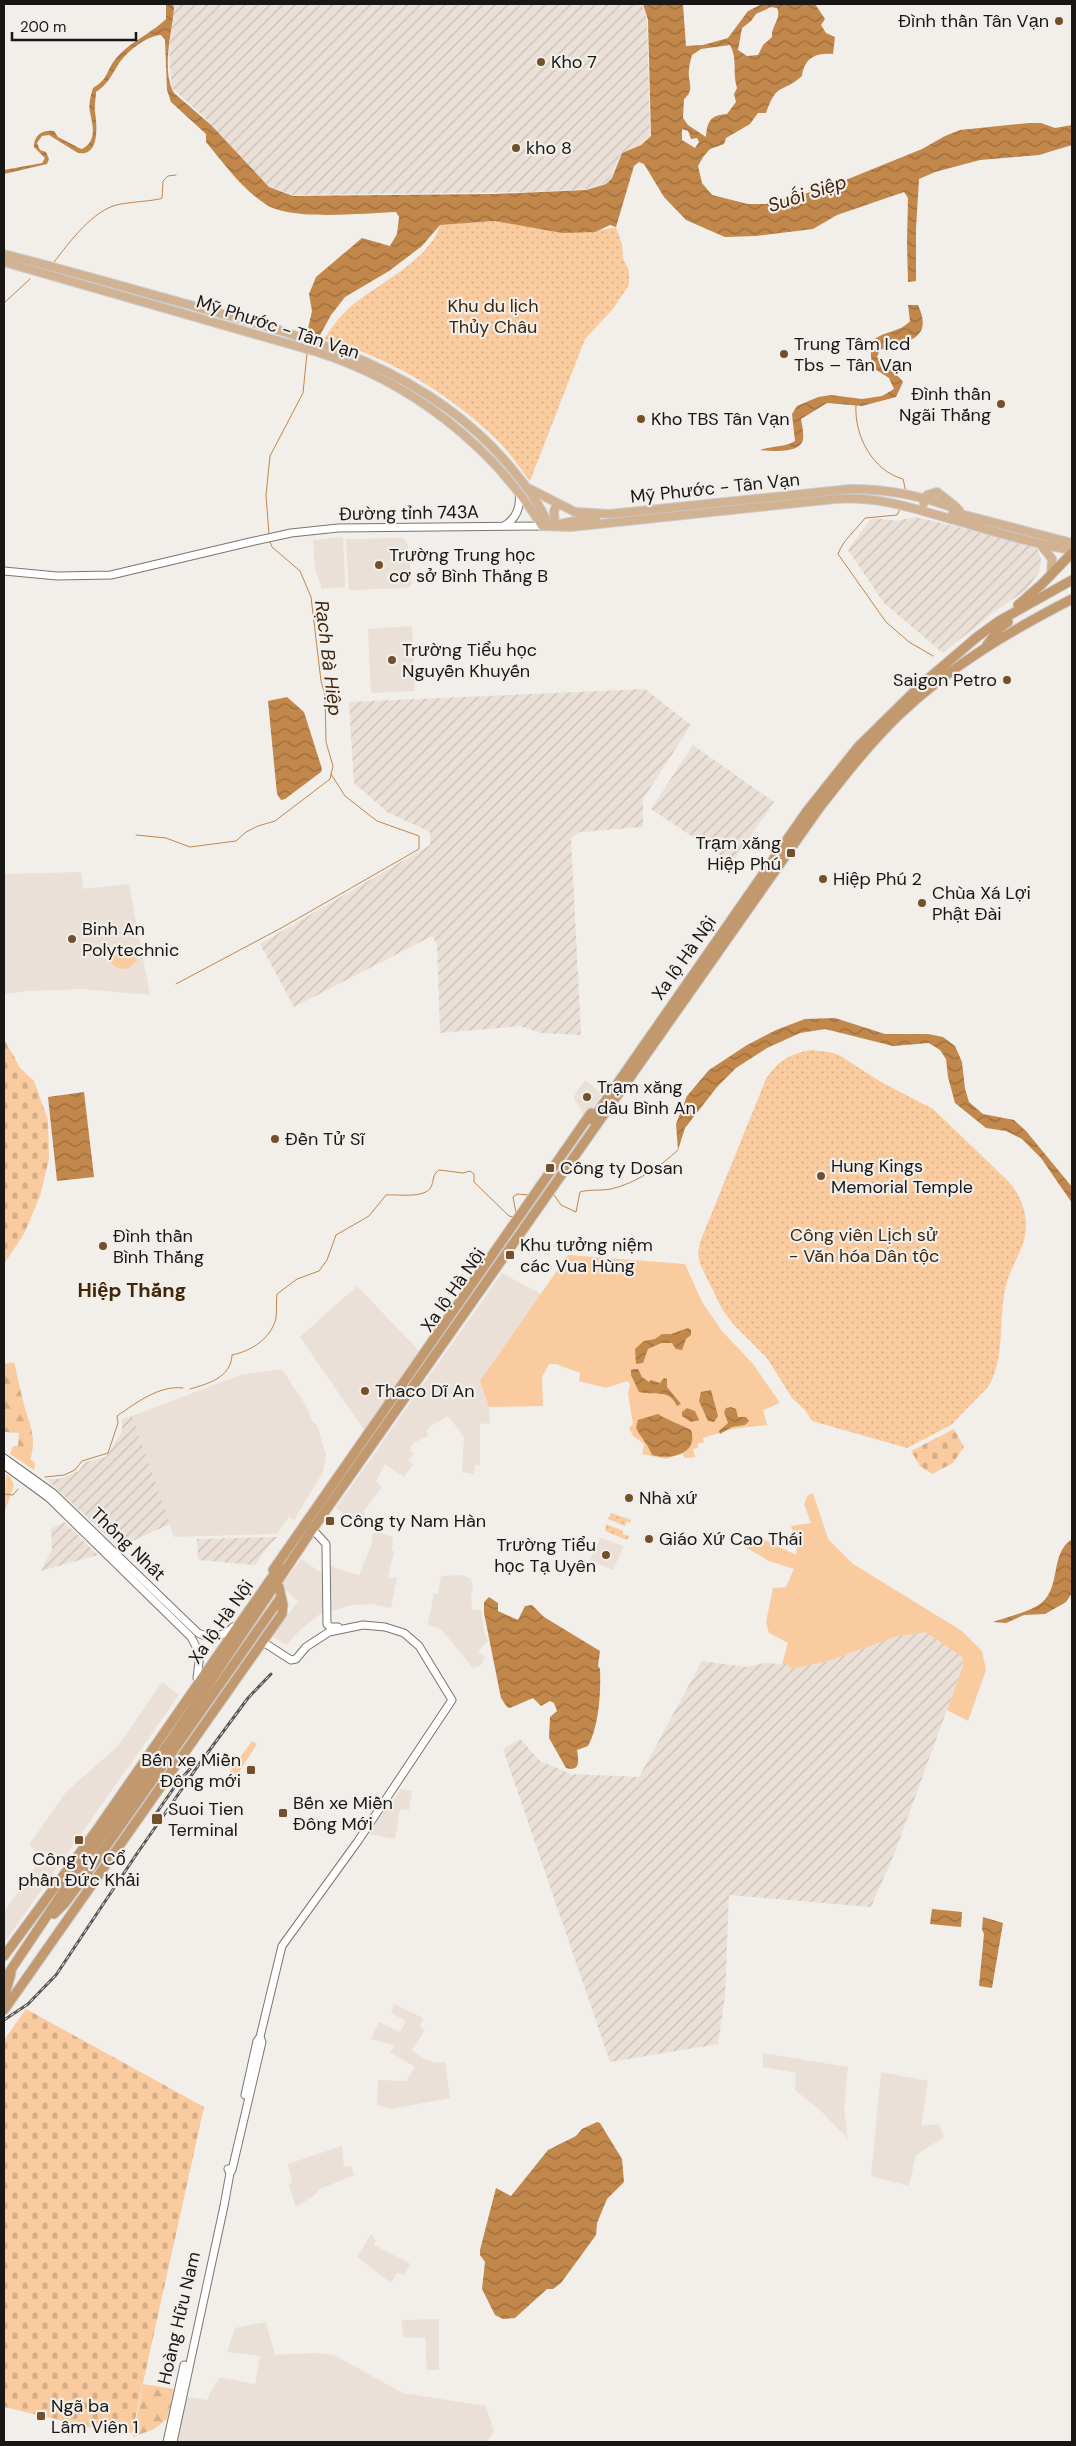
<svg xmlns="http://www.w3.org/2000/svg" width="1076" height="2446" font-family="'DM Sans',sans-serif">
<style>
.built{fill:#eae0d7}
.industrial{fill:url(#industrial-furrows)}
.grass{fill:#f9cb9e}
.forest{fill:url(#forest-firs)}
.cemetery{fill:url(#cemetery-stones)}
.park{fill:url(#park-dots)}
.water{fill:url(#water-waves);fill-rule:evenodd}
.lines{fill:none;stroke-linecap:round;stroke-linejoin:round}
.stream{stroke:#c1874b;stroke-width:1}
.secondary-casing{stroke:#797672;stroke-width:9}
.primary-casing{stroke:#ccc;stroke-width:10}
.trunk-casing{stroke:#ccc;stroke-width:11}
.secondary{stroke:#fff;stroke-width:7}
.primary{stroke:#d1b292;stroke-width:8}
.trunk{stroke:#c2986e;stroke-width:9}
.rail-casing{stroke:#5a5856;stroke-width:3}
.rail{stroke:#f2eeea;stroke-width:1;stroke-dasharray:4;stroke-linecap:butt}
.poi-dot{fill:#74502a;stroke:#f2eeea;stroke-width:2}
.labels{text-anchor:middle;stroke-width:4.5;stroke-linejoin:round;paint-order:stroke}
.poi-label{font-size:18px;fill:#181715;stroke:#f2eeea;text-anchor:start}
.park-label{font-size:18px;fill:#3f260b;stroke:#f2eeea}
.street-label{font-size:18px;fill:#181715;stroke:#f2eeea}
.water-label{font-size:19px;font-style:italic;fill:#3f260b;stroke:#f2eeea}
.quarter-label{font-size:20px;font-weight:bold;fill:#422707;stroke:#f2eeea}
</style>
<defs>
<pattern id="industrial-furrows" width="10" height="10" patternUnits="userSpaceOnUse" patternTransform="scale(1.25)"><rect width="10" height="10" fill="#eae0d7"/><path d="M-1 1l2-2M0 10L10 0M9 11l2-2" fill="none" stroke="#c8bfb8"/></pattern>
<pattern id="forest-firs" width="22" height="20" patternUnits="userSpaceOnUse" patternTransform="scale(1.25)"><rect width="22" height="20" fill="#f9cb9e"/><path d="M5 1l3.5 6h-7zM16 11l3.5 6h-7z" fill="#d5ae87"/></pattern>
<pattern id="cemetery-stones" width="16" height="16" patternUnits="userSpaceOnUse" patternTransform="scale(1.25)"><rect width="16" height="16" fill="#f9cb9e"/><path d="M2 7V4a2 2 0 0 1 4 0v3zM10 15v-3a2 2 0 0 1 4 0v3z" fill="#d5ae87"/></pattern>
<pattern id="park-dots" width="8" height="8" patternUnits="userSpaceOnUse" patternTransform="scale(1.25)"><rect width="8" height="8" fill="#f9cb9e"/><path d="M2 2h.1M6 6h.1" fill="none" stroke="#d5ae87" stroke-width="1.8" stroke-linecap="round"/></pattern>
<pattern id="water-waves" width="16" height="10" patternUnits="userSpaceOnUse" patternTransform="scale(1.25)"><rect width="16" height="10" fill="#c1874b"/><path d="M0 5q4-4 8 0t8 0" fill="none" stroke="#9c6d3d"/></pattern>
</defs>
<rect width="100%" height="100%" fill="#f2eeea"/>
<!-- built -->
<path class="built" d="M343,537L345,587L322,589L315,568L313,540Z
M404,538L408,545L412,584L408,588L349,590L346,539Z
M412,626L415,691L371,693L368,629Z
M81,872L84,889L129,884L150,995L83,989L27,991L4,994V874Z
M585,1080L602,1094L586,1118L574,1099L576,1092Z
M502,1273L541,1294L480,1381L489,1407L490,1423L480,1424V1465H475L474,1474L462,1472L464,1437L448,1416L431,1426L427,1430L428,1436L413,1443L410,1450L414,1453L408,1461L414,1464L404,1477L385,1464L376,1481L382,1487L364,1511L366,1519H352L336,1508Z
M357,1286L420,1352L364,1430L300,1337Z
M282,1369L306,1406L313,1422L317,1425L326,1455L323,1472L294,1520L289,1517L277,1534L174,1537L132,1416L240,1375Z
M377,1531L393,1537L392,1550L394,1551L388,1578H397L391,1608L372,1604L352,1605L320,1614L301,1629L286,1645L272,1636L298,1601L281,1586L301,1559L319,1571L323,1572L326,1563L338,1569L359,1575L372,1544V1535Z
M600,1538L624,1546L613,1570L590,1561Z
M462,1575L471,1579L473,1588L471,1595L472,1610H481L484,1631L488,1641L478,1651L485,1658L480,1666L473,1668L442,1630L428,1624L434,1593L438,1594L441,1576Z
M162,1682L179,1695L4,1943V1912L42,1857L29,1845L66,1792L118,1746Z
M401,1789L412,1791L409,1810L400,1809L395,1839L368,1834Z
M394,2004L423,2018L420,2027L425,2030L412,2050L426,2060L437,2063L445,2062L450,2098L391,2109L377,2105L378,2080L406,2081L415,2067L390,2052L395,2045L371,2039L379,2022L400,2032L406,2021L391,2013Z
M763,2053L848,2067L844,2110L848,2139L820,2110L795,2090L796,2073L763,2067Z
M881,2072L928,2081L921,2126L939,2124L944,2137L916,2155L909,2186L871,2176Z
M342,2146L344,2167L351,2166L354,2175L320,2189L313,2196L296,2207L289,2185L292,2182L288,2164Z
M371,2234L376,2241L374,2245L411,2264L404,2275L397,2273L391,2283L357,2257Z
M439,2319V2370H427L425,2338L403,2337L402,2320Z
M266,2322L275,2355L316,2353L334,2355L403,2393L486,2406L494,2432L487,2442H176L184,2396L208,2400L209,2394L220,2377L255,2384L260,2356L227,2352L235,2328Z"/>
<!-- industrial -->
<path class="industrial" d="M174,4H642L647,20L650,136L641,144L621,153L611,177L606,183L586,189L530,192L293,195L270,187L259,177L201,114L172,88L169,53Z
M915,517L1031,544L1037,548L1041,559L1039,572L1026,590L994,612L943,653L884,603L848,550L869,521L874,518L896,521Z
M645,689L691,725L643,799V827L580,832L571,838L581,1035L541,1033L520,1026L440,1033L437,944L432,936L294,1007L260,944L430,845V832L387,812L354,783L349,702Z
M693,745L774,802L732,863L651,809Z
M132,1416L170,1524L119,1547L46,1479H58L79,1471L85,1462L106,1457L122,1432V1419Z
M64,1522L98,1555L41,1571L52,1549L51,1529Z
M278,1537L269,1545L255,1565L198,1560L197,1539Z
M926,1631L962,1657L963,1666L895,1852L871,1907L729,1895L725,1995L718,2044L610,2062L503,1749L520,1739L540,1761L571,1774L639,1777L702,1661L746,1667L764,1663L788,1664L792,1669L832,1660L894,1637Z"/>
<!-- grass -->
<path class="grass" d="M123,951L134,953L137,961L129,968L120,969L111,964V960L116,954Z
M568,1255L685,1264L702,1302L722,1331L753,1364L780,1403L763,1410L767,1425L732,1429L703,1438L704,1443H698V1448L693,1449L695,1457L685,1458L682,1453L666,1459L642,1454L644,1444L633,1436L629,1428L633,1424L628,1394L630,1384L627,1381L606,1388L579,1381L580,1373L556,1364H549L542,1377L543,1406L489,1407L480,1381Z
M6,1474L10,1477L14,1485L5,1511L4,1523Z
M813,1493L828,1539L853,1564L962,1631L982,1651L986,1670L968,1721L947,1710L963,1666L962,1657L926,1632L894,1637L832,1660L792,1669L788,1664H782L788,1643L769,1633L766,1622L773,1588L786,1587L794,1569L769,1561L747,1548L755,1535L796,1555L797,1546L791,1526L811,1523L804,1504L808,1495Z
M252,1741L257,1744L227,1791L220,1785Z"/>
<!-- forest -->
<path class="forest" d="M14,1362C17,1375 20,1388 23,1401C28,1421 38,1438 30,1459L35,1463L34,1470L10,1454L13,1446H18L19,1433L5,1432L4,1437V1364Z
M143,2384L174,2389L167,2419L154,2429L133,2437Z"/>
<!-- cemetery -->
<path class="cemetery" d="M4,1039L20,1068L34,1081L48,1120L49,1159L40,1196L24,1234L4,1264Z
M954,1429L964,1447L953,1463L932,1474L920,1466L911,1451Z
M26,2009L204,2107L132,2433H114L4,2407V2040Z"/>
<!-- park -->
<path class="park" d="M495,221C540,226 571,239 616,227L622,244L623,258L629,271V285L613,309L585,339L530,481C520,468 510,453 499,442C452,395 388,356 324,339C331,329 338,318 348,309C373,286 430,261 440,225Z
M811,1050L828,1052L839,1055L881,1082L933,1109L1008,1181C1019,1193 1025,1207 1026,1223C1027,1246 1012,1263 1006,1285C998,1317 1006,1358 988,1387L951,1425L907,1448L812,1421L805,1410L792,1398L767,1358L734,1325L722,1309L700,1264L698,1253L700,1242L766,1079C776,1062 791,1053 811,1050Z
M611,1513L631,1520L630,1523L627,1521L625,1526L608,1519Z
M606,1524L623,1531L622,1534L629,1536L627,1540L605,1531Z"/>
<!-- water -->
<path class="water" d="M166,4H173L174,8C172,33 161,70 174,93L211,125L269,187L293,196L494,194L586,190L606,184L612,178L622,153L641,145L651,136L648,20L643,4H683L686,46L703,45L728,38L748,11L762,4H815L825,19L821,25L826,33L835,37L833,54C816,52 804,58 802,76C782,94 777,81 766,113H758L750,124L726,138L724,144L710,149L703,157L698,166L702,183L712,195L748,204H766L826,188L922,149L945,136L960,130L1029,123H1041L1055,128L1072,125V145L1039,155L980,160L935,172L919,179L916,228V281L908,282L907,242L908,198L904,192L837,215L813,229L756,236L725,237L686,220L664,197L644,164L639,162L634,166L616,227L610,225L595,232L562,233L495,221L440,225L422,246L389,271L345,297L331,315L319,337L307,333L312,311L309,294L316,277L362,238L390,246L397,234L399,217L396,212C363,213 293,221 267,205C243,190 224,164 206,142V134L171,102L167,90L165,40L161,35C146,36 126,52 118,65C111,76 108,84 96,92C96,98 94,106 95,112C97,125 100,157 78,153L49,135L42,136L37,143L40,150L46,152L49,159L47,164L4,174V170L42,163L45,158L34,147C34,134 43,130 54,131L58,137L79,148L82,149C97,141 93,126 90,112C88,105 91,95 93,88C108,79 105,74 114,61C127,43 151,34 166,19ZM771,7L777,8C782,19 771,25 772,37L763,45L758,55L747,56L738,50L742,28L751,21L756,14ZM730,45C738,59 732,73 737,88L734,94L736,102L727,114C710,115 707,122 706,137L688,125L683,118L684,99C693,91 690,87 689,77C688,70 690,62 692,55L701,49ZM682,129L688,131L691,139L697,138L699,142L695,148L682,140Z
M908,305H918C935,342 903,341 880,350L877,357C883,368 896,371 903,382L896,397L862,406L827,403L801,419C802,425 804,433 803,439C801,454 771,451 760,450C771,446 787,447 795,441L792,414L797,406L818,397L831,395L862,399L882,396L894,389L889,378L872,367L870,343C883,330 900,333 910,321Z
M287,697L304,712L322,769L321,772L285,799L281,800L277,794L268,701Z
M835,1018L885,1034H928L943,1037L955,1046L962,1062L965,1089L969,1102L983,1114L1014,1120L1026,1131L1072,1187V1203L1041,1158L1022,1139L1006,1131L986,1128L955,1103L948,1077L946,1059L940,1050L929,1043L893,1046L825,1029L800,1033L767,1048L736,1068L717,1087L685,1128L678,1150L676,1124L687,1096L709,1070L747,1045L776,1030L805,1019Z
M84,1092L94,1177L57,1181L48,1097Z
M688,1328L691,1330V1335L686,1339L682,1350L676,1349L672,1343H661L648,1349L643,1363L636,1364L635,1349L644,1341L655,1339L662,1334H671Z
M634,1369H638L642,1377L649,1382L651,1380L660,1383L664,1378L667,1379V1387L681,1404L677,1406C669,1388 654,1396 639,1392L631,1375V1370Z
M711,1390L718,1416L714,1422L708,1421L699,1401L701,1392Z
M731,1407L736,1409L738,1417H746L749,1421L745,1425L732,1427L720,1434L719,1431L728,1423L724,1412L726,1408Z
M687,1408L695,1411L699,1420L691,1422L682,1416V1412Z
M658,1414C669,1421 680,1424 691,1430C699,1455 669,1460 652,1455C648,1444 641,1438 636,1428L638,1420Z
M1072,1539V1593L1066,1602L1045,1614L1024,1615L1006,1623L993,1622C1007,1617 1024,1613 1037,1606C1063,1591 1048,1555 1072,1539Z
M489,1597L498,1603V1611L518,1620L525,1606L532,1605L544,1617L600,1651L598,1666L600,1669C601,1692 599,1726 588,1746L577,1750C579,1761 580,1772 566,1768L549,1738L550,1717L557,1711L554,1703L550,1701L541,1706L533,1698L510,1708L507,1707L501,1698L484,1613V1602Z
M932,1909L962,1912L961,1927L930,1924Z
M983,1917L1003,1923L992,1988L979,1986L984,1934L982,1929Z
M597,2122L600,2123L622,2159L624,2182L607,2199L597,2223L596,2235L561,2283L553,2289H547L515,2318L503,2319L495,2315L482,2289L485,2262L480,2255V2250L496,2188L511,2196L548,2150L576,2136L582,2129Z"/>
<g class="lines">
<!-- stream -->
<path class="stream" d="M54,262C69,243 89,215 113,206C123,202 158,201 162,198L163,181L168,176L176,175
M4,303L30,279
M856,405C854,436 873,471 903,479L906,492
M901,507L897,515L865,518C856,530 843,540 838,554L886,622L909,642L933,656
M269,535L266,495L270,456L303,393L307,353
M136,835L166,838L190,847L236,841L246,832L258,826L275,821L330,779L333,766L326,742L325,695L321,681L311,597L300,571L272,547L270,542
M176,984L283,927L419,849V836L377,821L345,796L331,774
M554,1195L561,1205L576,1212L580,1192C590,1189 600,1191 611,1189C636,1183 660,1167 678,1150
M516,1213L513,1197L517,1194L529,1195
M190,1389C207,1384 231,1378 232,1355C251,1351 271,1339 276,1318C277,1310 276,1302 277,1294L297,1279L319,1271L327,1260L336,1235L369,1216L386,1195C396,1194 425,1199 431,1187C434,1181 432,1175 439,1170L463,1173L470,1171L474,1174V1182L509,1216L513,1217
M45,1477L64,1475L75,1470L82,1461L108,1453L118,1423L117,1416C136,1403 159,1385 183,1388
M4,1494L13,1495L18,1489"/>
<defs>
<path id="secondary" d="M504,526C517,518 521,507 519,493
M4,571L57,576L111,575L250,542L291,533L338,528L542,526
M4,1458L53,1493L198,1633C210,1639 223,1637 233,1627
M4,1465L49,1498L191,1637L200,1654L197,1678
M316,1533L326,1544V1548L327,1624L330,1627H338
M245,2095L257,2041L260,2037
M230,2173L232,2170L262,2042L260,2037L282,1946L358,1841L452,1700L419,1646L404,1633L385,1627L363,1625L329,1632L306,1647L296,1659L291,1660L263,1642
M167,2442L184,2365
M173,2442L224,2206L230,2173L228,2169"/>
<path id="primary" d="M4,254C62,269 121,286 179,302C299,335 422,364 507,463C524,483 539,502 549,526
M4,262L317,352C409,381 491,444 542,526L571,527L835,499C880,496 912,508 954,520C993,531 1033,544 1072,550
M530,489L575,512L610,514L850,489C887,489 924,496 959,510
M924,503L927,495L937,492L956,507
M953,512L1072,543
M560,524L596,517
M555,526L554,511L557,504
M1041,545L1052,559L1051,575"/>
<path id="trunk" d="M1018,605L1041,585L1072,553
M987,645L1000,628L1008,622
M592,1120L807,811L858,747L921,685L977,637L999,621L1072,580
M273,1570L591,1113
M54,1914L65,1903L93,1865L281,1597
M4,1956L96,1831L279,1567
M4,1980L73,1877L175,1734L312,1530L820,807C845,775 870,743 899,715C950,666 1010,631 1072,599
M4,1998L11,1973
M4,2010L282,1614L283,1605L279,1587"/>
</defs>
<!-- secondary casing -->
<use href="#secondary" class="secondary-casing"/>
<!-- primary casing -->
<use href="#primary" class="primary-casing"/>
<!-- trunk casing -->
<use href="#trunk" class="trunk-casing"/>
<!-- secondary -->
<use href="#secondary" class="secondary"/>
<!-- primary -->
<use href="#primary" class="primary"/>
<!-- trunk -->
<use href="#trunk" class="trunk"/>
<defs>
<path id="rail" d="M155,1815L178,1782L190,1769
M4,2020L28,2004L56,1975L136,1855L200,1763L248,1698L271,1674"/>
</defs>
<!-- rail casing -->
<use href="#rail" class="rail-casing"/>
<!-- rail -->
<use href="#rail" class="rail"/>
</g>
<!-- markers -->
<g class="poi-dot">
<circle cx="1059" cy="21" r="5"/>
<circle cx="541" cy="62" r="5"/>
<circle cx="516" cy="148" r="5"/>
<circle cx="784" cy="354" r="5"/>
<circle cx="1001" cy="404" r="5"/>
<circle cx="641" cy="419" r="5"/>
<circle cx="379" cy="565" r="5"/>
<circle cx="392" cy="660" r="5"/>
<circle cx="1007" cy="680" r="5"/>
<rect x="786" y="848" width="10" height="10" rx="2.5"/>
<circle cx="823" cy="879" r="5"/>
<circle cx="922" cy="903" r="5"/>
<circle cx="72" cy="939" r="5"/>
<circle cx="587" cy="1097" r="5"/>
<circle cx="275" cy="1139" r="5"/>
<rect x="545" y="1163" width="10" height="10" rx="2.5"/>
<circle cx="821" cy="1176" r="5"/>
<circle cx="103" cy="1246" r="5"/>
<rect x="505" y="1250" width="10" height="10" rx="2.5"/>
<circle cx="365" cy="1391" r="5"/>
<circle cx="629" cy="1498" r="5"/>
<rect x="325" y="1516" width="10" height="10" rx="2.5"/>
<circle cx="649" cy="1539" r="5"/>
<circle cx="606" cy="1555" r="5"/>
<rect x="246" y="1765" width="10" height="10" rx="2.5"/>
<rect x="278" y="1808" width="10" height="10" rx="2.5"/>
<rect x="151" y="1813" width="12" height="12" rx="2.5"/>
<rect x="74" y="1835" width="10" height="10" rx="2.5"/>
<rect x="36" y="2411" width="10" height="10" rx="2.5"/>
</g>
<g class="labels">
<!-- poi labels -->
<g class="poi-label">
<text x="1049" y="27" text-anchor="end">Đình thần Tân Vạn</text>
<text x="551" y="68">Kho 7</text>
<text x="526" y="154">kho 8</text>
<text x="794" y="350">Trung Tâm Icd<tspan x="794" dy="21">Tbs – Tân Vạn</tspan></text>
<text x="991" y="400" text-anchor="end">Đình thần<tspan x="991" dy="21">Ngãi Thắng</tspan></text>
<text x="651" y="425">Kho TBS Tân Vạn</text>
<text x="389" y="561">Trường Trung học<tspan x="389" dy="21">cơ sở Bình Thắng B</tspan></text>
<text x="402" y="656">Trường Tiểu học<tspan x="402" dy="21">Nguyễn Khuyến</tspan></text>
<text x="997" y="686" text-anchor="end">Saigon Petro</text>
<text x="781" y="849" text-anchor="end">Trạm xăng<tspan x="781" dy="21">Hiệp Phú</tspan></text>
<text x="833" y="885">Hiệp Phú 2</text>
<text x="932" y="899">Chùa Xá Lợi<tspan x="932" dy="21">Phật Đài</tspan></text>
<text x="82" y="935">Binh An<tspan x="82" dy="21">Polytechnic</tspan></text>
<text x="597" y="1093">Trạm xăng<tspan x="597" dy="21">dầu Bình An</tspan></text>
<text x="285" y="1145">Đền Tử Sĩ</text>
<text x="831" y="1172">Hung Kings<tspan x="831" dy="21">Memorial Temple</tspan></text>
<text x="560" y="1174">Công ty Dosan</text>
<text x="113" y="1242">Đình thần<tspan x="113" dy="21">Bình Thắng</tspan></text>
<text x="520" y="1251">Khu tưởng niệm<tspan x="520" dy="21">các Vua Hùng</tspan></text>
<text x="375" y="1397">Thaco Dĩ An</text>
<text x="639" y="1504">Nhà xứ</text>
<text x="340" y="1527">Công ty Nam Hàn</text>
<text x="659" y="1545">Giáo Xứ Cao Thái</text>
<text x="596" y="1551" text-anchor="end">Trường Tiểu<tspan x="596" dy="21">học Tạ Uyên</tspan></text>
<text x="241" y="1766" text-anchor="end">Bến xe Miền<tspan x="241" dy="21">Đông mới</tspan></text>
<text x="293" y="1809">Bến xe Miền<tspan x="293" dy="21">Đông Mới</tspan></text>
<text x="168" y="1815">Suoi Tien<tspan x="168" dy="21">Terminal</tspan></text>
<text x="79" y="1865" text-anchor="middle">Công ty Cổ<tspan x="79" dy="21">phần Đức Khải</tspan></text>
<text x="51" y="2412">Ngã ba<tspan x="51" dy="21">Lâm Viên 1</tspan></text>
</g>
<!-- park labels -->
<g class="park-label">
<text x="493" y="312">Khu du lịch<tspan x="493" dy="21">Thủy Châu</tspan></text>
<text x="864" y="1241">Công viên Lịch sử<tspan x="864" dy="21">- Văn hóa Dân tộc</tspan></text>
</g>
<!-- street labels -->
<g class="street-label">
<text transform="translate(278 327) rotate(18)" y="6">Mỹ Phước - Tân Vạn</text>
<text transform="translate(715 488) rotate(-6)" y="6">Mỹ Phước - Tân Vạn</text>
<text transform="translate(409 513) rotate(-1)" y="6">Đường tỉnh 743A</text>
<text transform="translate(684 958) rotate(-55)" y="6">Xa lộ Hà Nội</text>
<text transform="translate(453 1290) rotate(-55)" y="6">Xa lộ Hà Nội</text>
<text transform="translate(128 1544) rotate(44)" y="6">Thống Nhất</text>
<text transform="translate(221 1622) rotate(-55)" y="6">Xa lộ Hà Nội</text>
<text transform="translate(179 2318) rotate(-77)" y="6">Hoàng Hữu Nam</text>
</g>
<!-- water labels -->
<g class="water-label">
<text transform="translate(807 193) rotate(-18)" y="7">Suối Siệp</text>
<text transform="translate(329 658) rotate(83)" y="7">Rạch Bà Hiệp</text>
</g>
<!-- quarter labels -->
<g class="quarter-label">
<text x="132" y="1297">Hiệp Thắng</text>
</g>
</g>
<!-- border -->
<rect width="1076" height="2446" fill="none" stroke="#181715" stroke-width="10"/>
<!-- scale -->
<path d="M12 32v8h124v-8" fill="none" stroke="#181715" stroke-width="2.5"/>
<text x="20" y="32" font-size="15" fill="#181715" stroke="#f2eeea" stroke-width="4" paint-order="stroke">200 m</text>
</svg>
